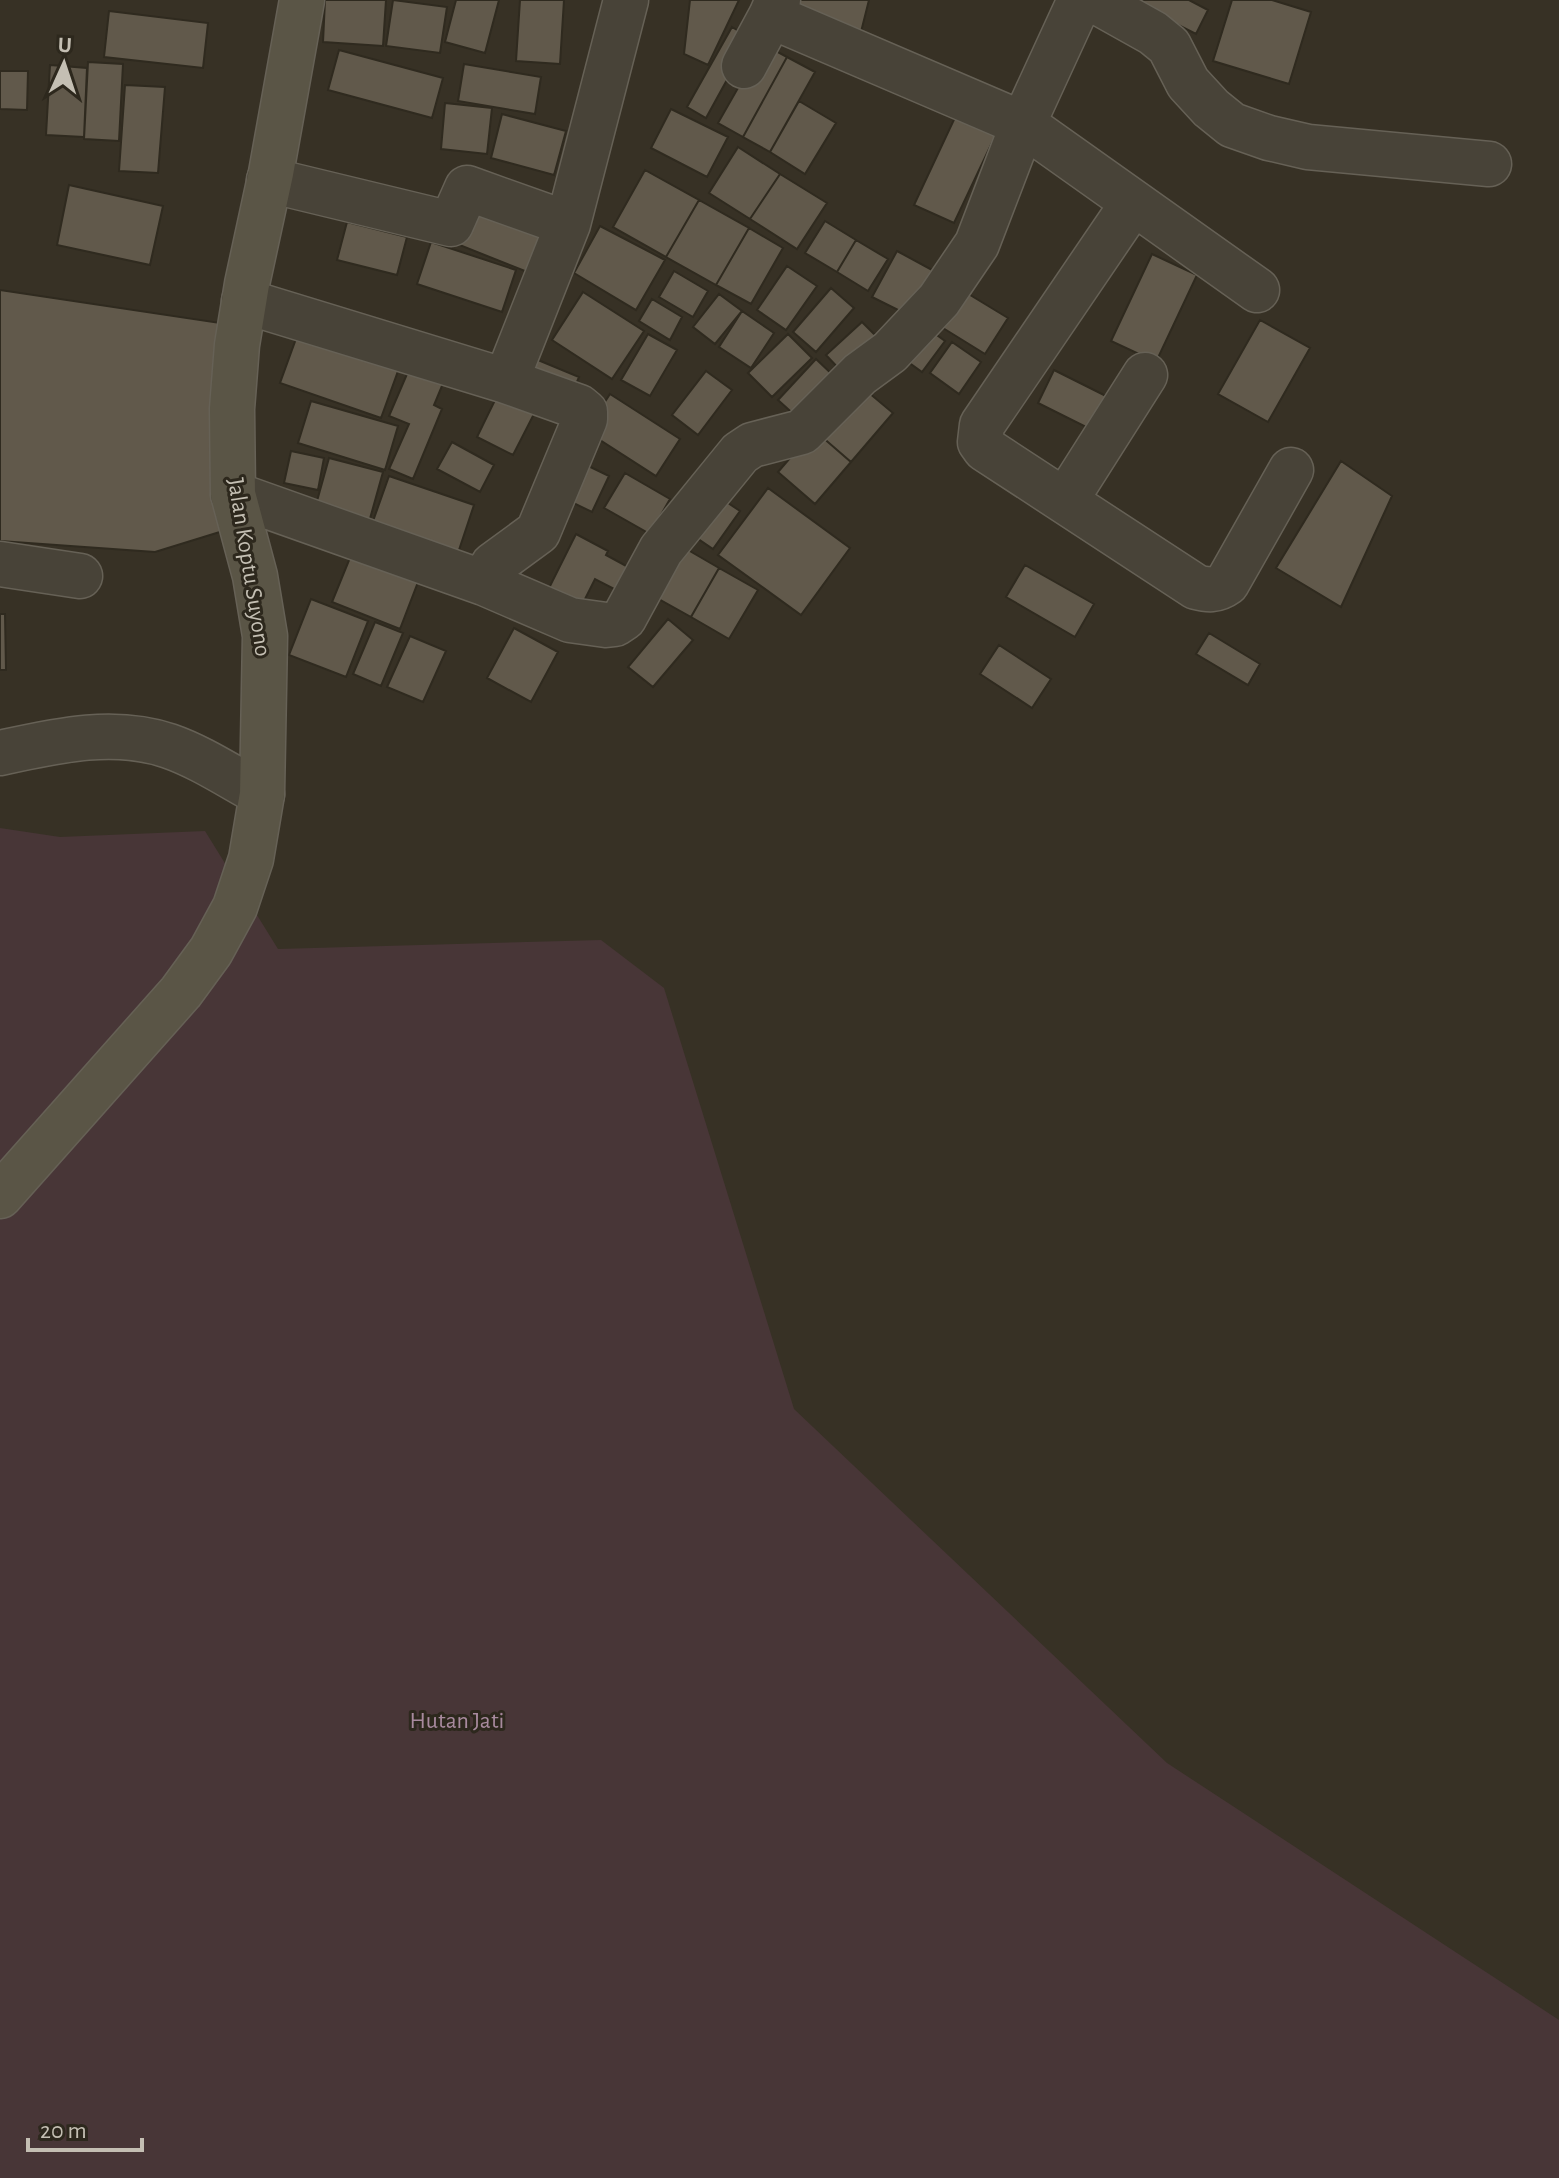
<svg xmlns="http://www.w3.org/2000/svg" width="1559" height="2178" font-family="'Alegreya Sans',sans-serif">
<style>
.green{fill:#483637}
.building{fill:#61594b;stroke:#2f2a1f;stroke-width:2}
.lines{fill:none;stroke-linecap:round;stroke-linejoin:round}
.minor-casing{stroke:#666156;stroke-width:47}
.secondary-casing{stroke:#666156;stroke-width:47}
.minor{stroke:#484338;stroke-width:44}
.secondary{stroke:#5a5546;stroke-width:44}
.labels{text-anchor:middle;stroke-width:6;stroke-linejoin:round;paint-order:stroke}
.street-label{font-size:24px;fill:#c4bfb3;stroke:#2d281d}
.park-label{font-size:24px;fill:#a88a9e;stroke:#2d281d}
</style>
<rect width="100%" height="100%" fill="#373125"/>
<!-- green -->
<path class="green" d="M0,828L60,837L205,831L278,949L601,940L664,988L794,1409L1167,1763L1559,2020V2178H0Z"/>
<!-- building -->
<path class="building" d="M325,0H386L383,46L323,42Z
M393,0L447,7L440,53L386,46Z
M456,0H499L485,53L445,42Z
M520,0H564L560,64L516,61Z
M690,0H739L708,65L684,54Z
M789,0H869L859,40Z
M1129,0H1189L1208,10L1196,34Z
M1232,0H1272L1311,12L1289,84L1213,61Z
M109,11L208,23L203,68L104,57Z
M732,27L750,38L706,118L687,107Z
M763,44L787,57L743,137L718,123Z
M339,50L443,78L432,118L328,90Z
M787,57L815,72L770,152L743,137Z
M88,62L123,64L119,141L84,139Z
M464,64L541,77L535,114L458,101Z
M50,65L87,68L84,137L46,135Z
M0,71H28L27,110L0,109Z
M125,85L165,87L158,173L119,171Z
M799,101L836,123L805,174L770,152Z
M445,103L492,108L487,154L441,149Z
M671,109L728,137L707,177L651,148Z
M958,111L998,130L954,223L914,205Z
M502,114L566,131L554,175L491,158Z
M738,147L780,174L750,219L709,193Z
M645,170L699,200L666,257L613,227Z
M780,174L827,203L797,249L750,219Z
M69,185L163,206L150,265L57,245Z
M472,194L554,225L535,275L452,242Z
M699,200L749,228L716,285L666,257Z
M825,221L856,240L837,272L805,253Z
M347,222L407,237L397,275L337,260Z
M600,226L665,260L636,310L574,273Z
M749,228L783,248L751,304L716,285Z
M856,240L888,259L868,291L837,272Z
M431,242L516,270L502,312L417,284Z
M897,251L934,271L910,316L872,297Z
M1152,254L1197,275L1156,362L1111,341Z
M787,266L817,286L786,330L757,310Z
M674,271L708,291L693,317L659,297Z
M952,284L1008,318L985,354L930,320Z
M831,288L854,308L816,352L793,332Z
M0,290L227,324L223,531L155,552L0,541Z
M583,292L644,331L612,379L552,340Z
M719,294L742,311L715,344L693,327Z
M652,299L682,317L670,340L639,321Z
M742,311L774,333L751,368L719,347Z
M1260,320L1310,348L1268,422L1218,394Z
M862,322L878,338L842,372L826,355Z
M301,325L402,360L381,418L280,383Z
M927,328L945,341L922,372L904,359Z
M648,334L677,350L650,396L621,380Z
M788,334L812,358L772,397L748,373Z
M952,342L981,362L959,394L930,373Z
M816,359L837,379L799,419L778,400Z
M413,360L447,374L434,405L442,409L413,479L389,469L409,424L389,416Z
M538,360L579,377L570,399L529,380Z
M1054,370L1114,400L1098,433L1038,403Z
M706,371L732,390L698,435L672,415Z
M856,382L893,413L851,462L814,430Z
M610,394L680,439L656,476L586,431Z
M497,396L534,414L513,455L477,437Z
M311,401L398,426L385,470L298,443Z
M814,430L851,462L815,504L778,472Z
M452,442L494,465L480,492L437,469Z
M291,451L324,458L318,490L284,483Z
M329,458L383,472L366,533L312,519Z
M576,460L609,476L592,512L559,496Z
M1341,461L1392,496L1341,607L1276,568Z
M625,473L670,499L650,534L604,508Z
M389,476L474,505L458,553L372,524Z
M768,488L850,548L801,615L718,555Z
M713,493L740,511L713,549L688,532Z
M576,534L608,551L606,555L630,568L618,591L595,579L577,615L544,598Z
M356,543L423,569L400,629L332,602Z
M676,543L719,568L691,617L648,593Z
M1025,565L1094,604L1075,637L1006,597Z
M719,568L758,590L729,639L691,617Z
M311,599L368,621L346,677L289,655Z
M0,614H5L6,670H0Z
M668,619L693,640L653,687L628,667Z
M375,622L403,633L381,686L353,674Z
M514,628L558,652L531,702L487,678Z
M1209,633L1260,664L1248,685L1196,654Z
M410,636L446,651L423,702L387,687Z
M999,645L1051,679L1032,708L980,674Z"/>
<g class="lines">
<defs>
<path id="minor" d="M778,0L771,16L1023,124L1257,290
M1094,0L1153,33L1169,46L1188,83L1211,108L1232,125L1269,138L1308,147L1489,164
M744,66L771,16
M269,180L451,224L467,188L568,224
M1133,203L982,425L980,442L985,449L1196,587C1208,590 1216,591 1227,583L1291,470
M244,301L506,381L568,224L626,0
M233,494L484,583L570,620L606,625L615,624L624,618L661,550L740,453L752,445L802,432L860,374L890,352L939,300L977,244L1023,124L1080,0
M1065,501L1145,375
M0,564L80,576
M484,583L493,565L538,532L585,419V412L579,407L506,381
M0,753C55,741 114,727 169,746C201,757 232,778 262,794"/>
<path id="secondary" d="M0,1196L181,992L211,951L235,907L251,859L262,794L265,636L255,576L233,494L232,409L237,345L247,284L271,173L302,0"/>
</defs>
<!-- minor casing -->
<use href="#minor" class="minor-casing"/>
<!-- secondary casing -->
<use href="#secondary" class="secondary-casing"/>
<!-- minor -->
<use href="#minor" class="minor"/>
<!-- secondary -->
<use href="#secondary" class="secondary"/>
</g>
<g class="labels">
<!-- street labels -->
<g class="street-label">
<text transform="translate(250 567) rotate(81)" y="8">Jalan Koptu Suyono</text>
</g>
<!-- park labels -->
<g class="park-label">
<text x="457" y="1728">Hutan Jati</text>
</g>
</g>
<!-- north arrow -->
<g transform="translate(64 64) rotate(3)" stroke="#2d281d" stroke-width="6" paint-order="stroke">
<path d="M0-6L14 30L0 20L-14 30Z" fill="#c4bfb3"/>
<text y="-12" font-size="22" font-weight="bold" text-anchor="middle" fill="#c4bfb3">U</text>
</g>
<!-- scale -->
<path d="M28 2138v12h114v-12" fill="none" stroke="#c4bfb3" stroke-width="4"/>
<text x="40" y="2138" font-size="24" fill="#c4bfb3" stroke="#2d281d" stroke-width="6" paint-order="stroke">20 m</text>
</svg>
